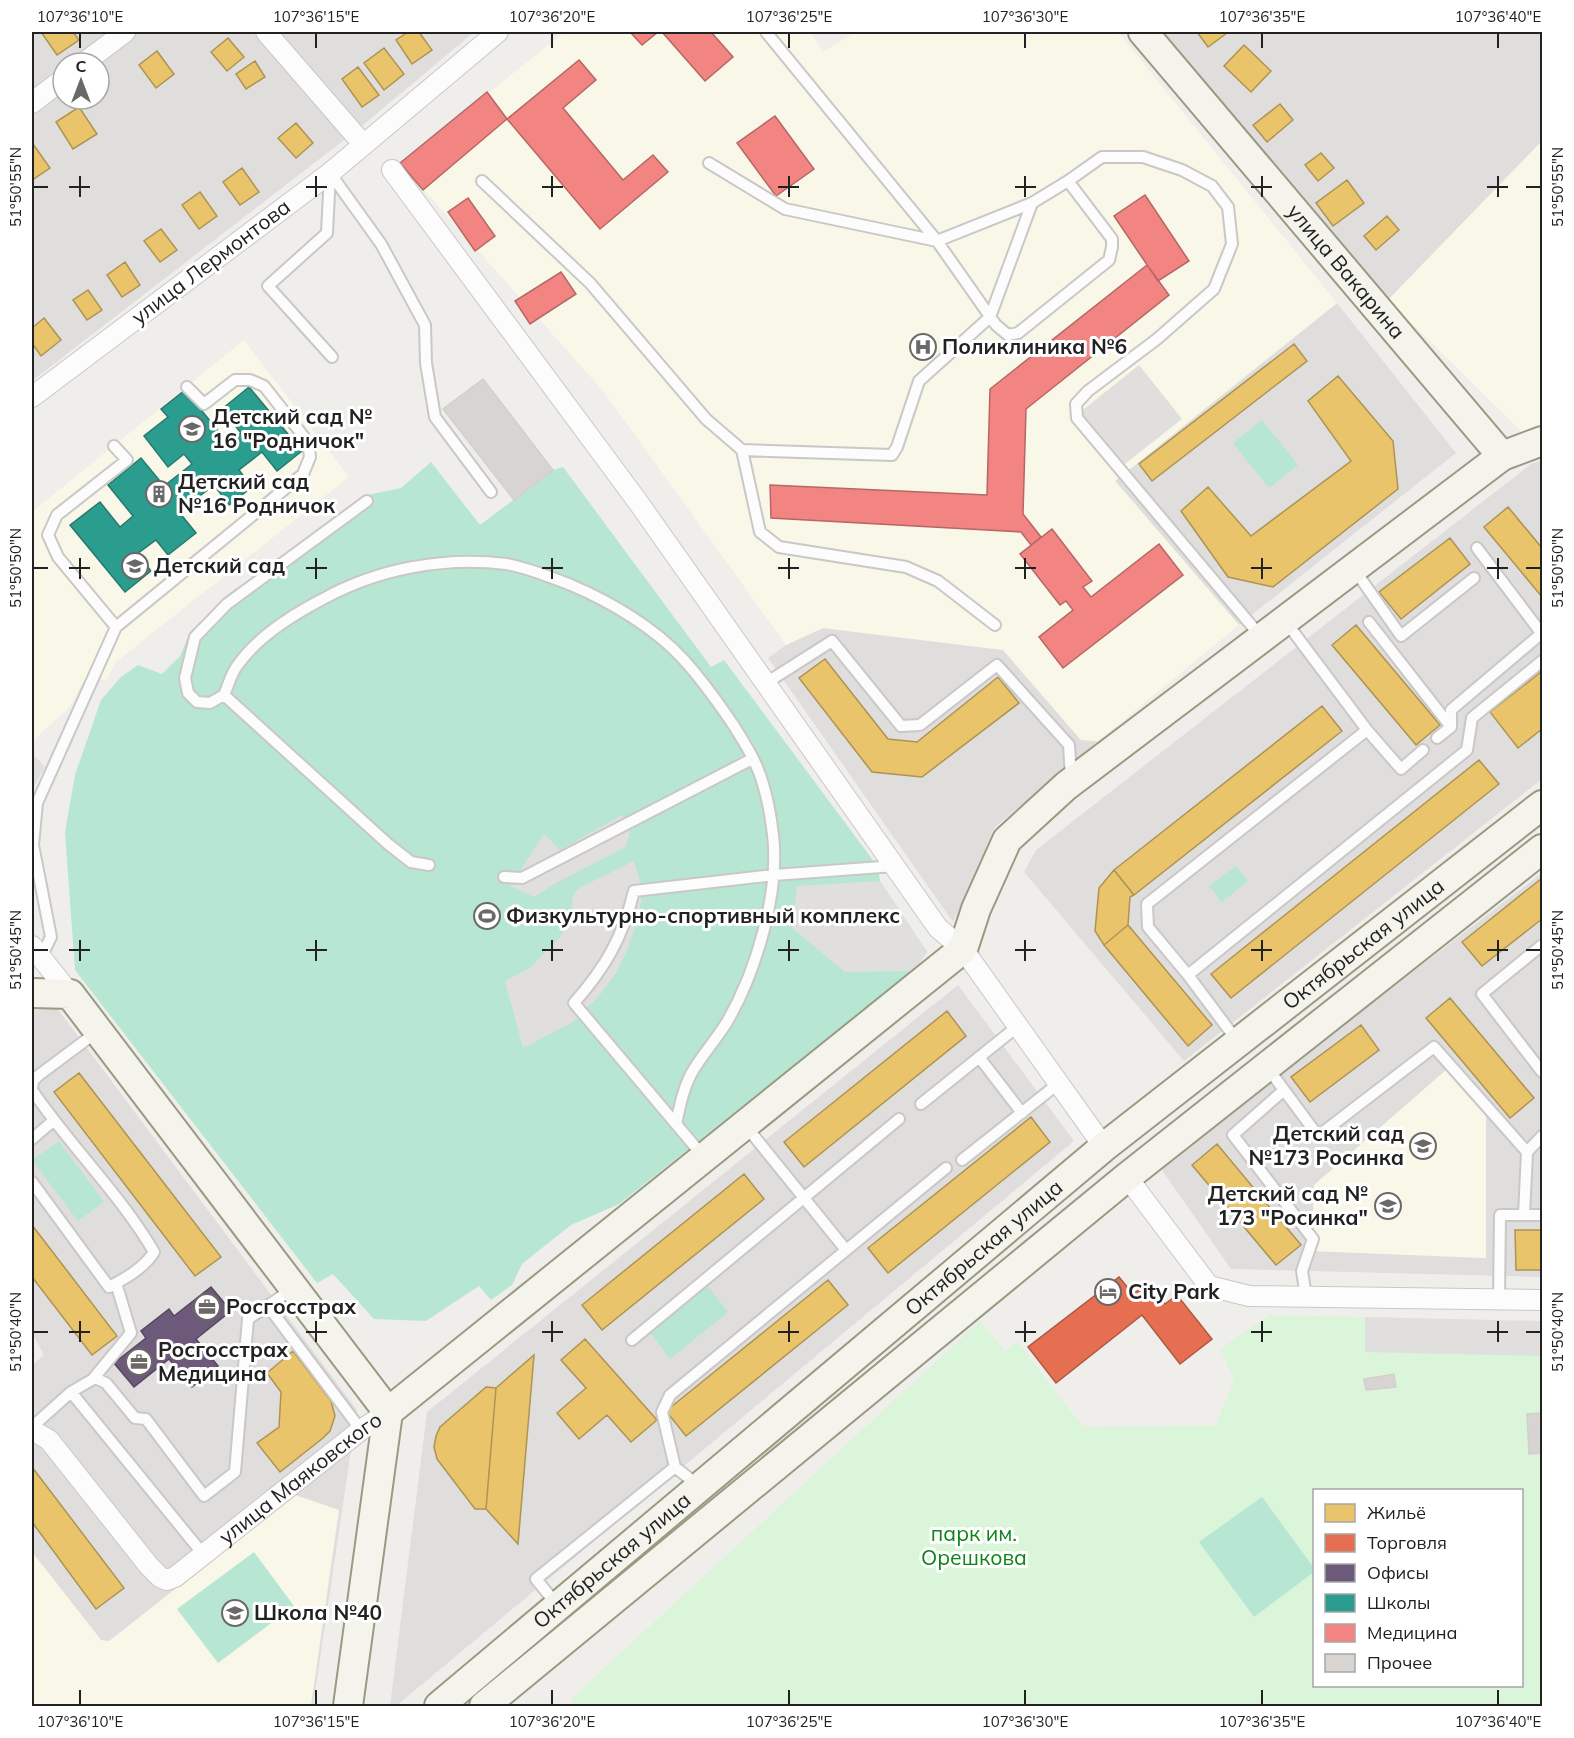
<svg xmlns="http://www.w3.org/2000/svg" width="1574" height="1738" font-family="Mulish,sans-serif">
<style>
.residential{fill:#dfdedc;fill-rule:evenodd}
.education{fill:#f8f7e8}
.park{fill:#daf5da;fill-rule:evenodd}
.pitch{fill:#b7e6d2}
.parking{fill:#e0dfde}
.homes{fill:#e9c46a;stroke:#ad9354;stroke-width:1.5}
.shops{fill:#e76f51;stroke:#ac5843;stroke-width:1.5}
.offices{fill:#6d597a;stroke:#564860;stroke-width:1.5}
.schools{fill:#2a9d8f;stroke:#28786e;stroke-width:1.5}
.health{fill:#f28482;stroke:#b46765;stroke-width:1.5}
.building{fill:#d7d4d2;stroke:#d3d0cc;stroke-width:1.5}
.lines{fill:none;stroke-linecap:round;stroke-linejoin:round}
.lane-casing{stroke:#c9c8c7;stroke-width:14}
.street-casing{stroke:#c9c8c7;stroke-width:22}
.secondary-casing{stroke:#999a82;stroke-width:32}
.lane{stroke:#fdfcfc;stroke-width:10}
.street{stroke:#fdfcfc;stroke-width:20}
.secondary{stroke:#f4f4ed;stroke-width:28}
.ticks{fill:none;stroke:#222;stroke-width:2}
.labels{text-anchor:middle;stroke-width:6;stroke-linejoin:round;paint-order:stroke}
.street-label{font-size:21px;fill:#222;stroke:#fff}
.poi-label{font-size:21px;font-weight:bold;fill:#222;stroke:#fff;text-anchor:start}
.park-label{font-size:21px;fill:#0c8416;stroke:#fff}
.neatline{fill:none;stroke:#222;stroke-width:2}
.ticks-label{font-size:15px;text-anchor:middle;fill:#222}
</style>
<rect width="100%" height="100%" fill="#f0eeeb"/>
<!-- residential -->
<path class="residential" d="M32,32H474L362,126L32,381ZM63,63H99V99H63Z
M1159,32H1542V141L1388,300Z
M1337,303L1456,453L1239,625L1115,481Z
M1542,460V779L1184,1061L1024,872L1036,850L1531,464Z
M823,628L1003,650L1081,740L1098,741L995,827L953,922L768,658L786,645Z
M1542,873V1277L1231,1269L1159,1166ZM1314,1185L1486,1258L1312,1251Z
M958,985L1074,1141L396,1706H390L427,1412Z
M57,1008L357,1410L313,1706H58L101,1640L32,1552V1365L44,1355L32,1333V1010Z"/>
<!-- education -->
<path class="education" d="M565,32H810L823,52L855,32H1118L1337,303L1115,481L1239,625L1098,741L1081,740L1003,650L823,628L786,645L604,392L400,163Z
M1542,141V427L1523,433L1388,300Z
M244,340L349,477L116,662L106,681L89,672L69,708L32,741V512Z
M1454,1063L1486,1106V1258L1312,1251L1314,1185Z
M295,1495L339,1510L311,1706H32V1552L101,1640L109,1641Z"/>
<!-- park -->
<path class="park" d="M1270,1315L1542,1321V1706H577L571,1699L980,1321L1005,1351L1017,1341L1083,1427L1216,1425L1234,1379L1220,1349ZM1314,1490H1522V1686H1314Z"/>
<!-- pitch -->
<path class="pitch" d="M1262,420L1298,465L1269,488L1233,443Z
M431,462L480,525L553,470L563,467L711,667L724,660L878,867L880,881L927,952L914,971L619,1204L571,1225L522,1264L512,1285L491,1300L479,1286L426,1321L374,1319L333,1274L317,1283L75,970L65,832L75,775L101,700L121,677L138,665L162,674L180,656L190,632L224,600L372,494L401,488Z
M1236,866L1248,881L1222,902L1209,886Z
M59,1141L104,1202L78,1221L32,1160Z
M706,1284L728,1312L670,1359L648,1330Z
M1262,1497L1314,1568V1572L1254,1617L1199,1542Z
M254,1552L294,1606L218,1663L177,1609Z"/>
<!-- parking -->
<path class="parking" d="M1139,365L1182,419L1121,467L1079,413Z
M32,753L45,767L34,786L32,799Z
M622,815L630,832L626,847L556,883L534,897L510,886L544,834L560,850Z
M634,861L640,882L641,901L636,925L627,950L616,973L599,996L573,1022L523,1048L505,981L531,967L561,936L572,910L573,895L581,887Z
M880,881L927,952L914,971L845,972L792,928L797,886Z
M1365,1317L1542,1321V1356L1365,1352Z"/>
<!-- homes -->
<path class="homes" d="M41,32H73L79,40L57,55Z
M408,32H419L432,50L412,64L396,40Z
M1197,32H1226L1227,33L1208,47Z
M228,38L244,57L227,71L211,52Z
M1244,45L1271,71L1251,92L1224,66Z
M384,48L404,74L384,90L364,63Z
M157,51L174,74L156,88L139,65Z
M255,61L265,77L246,89L236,74Z
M358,67L379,95L362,107L342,79Z
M1280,104L1293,120L1267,142L1253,125Z
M79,107L97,134L73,149L56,122Z
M296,123L313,143L296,158L278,138Z
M33,144L50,168L32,180V145Z
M1321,153L1334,168L1318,181L1305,165Z
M242,168L259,192L240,205L223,182Z
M1347,180L1364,203L1333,226L1316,203Z
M200,192L217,216L199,229L182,205Z
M1387,216L1399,230L1376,250L1364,236Z
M161,229L177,250L160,262L144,241Z
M125,262L140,285L122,297L107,275Z
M88,290L102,310L87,320L73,300Z
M44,318L61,340L41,356L32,343V328Z
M1294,344L1307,361L1152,481L1139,464Z
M1338,376L1393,441L1398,489L1273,587L1228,577L1181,511L1208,487L1251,536L1351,461L1308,401Z
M1508,507L1542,548V597L1484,527Z
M1450,538L1470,564L1401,619L1379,592Z
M1356,625L1440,725L1416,745L1332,645Z
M825,659L888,739L917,742L998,677L1019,703L922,777L872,772L799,678Z
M1542,671V729L1518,748L1490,712Z
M1322,706L1342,731L1134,895L1114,870Z
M1479,760L1499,784L1231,998L1211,974Z
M1114,870L1134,895L1130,897L1128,925L1104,945L1095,931L1099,888Z
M1542,878V919L1482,966L1462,942Z
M1128,925L1212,1025L1188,1046L1104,945Z
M1450,998L1534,1098L1510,1118L1426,1018Z
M947,1011L966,1036L804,1167L784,1142Z
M1361,1025L1379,1050L1310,1102L1291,1077Z
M79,1073L221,1257L195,1276L54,1092Z
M1031,1117L1050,1142L888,1273L868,1248Z
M1217,1144L1301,1245L1276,1265L1192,1165Z
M744,1174L764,1199L602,1330L582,1305Z
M32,1225L117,1336L92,1355L32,1277Z
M1515,1230H1542V1270H1516Z
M828,1280L848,1305L686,1436L666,1411Z
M585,1339L657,1420L631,1442L607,1415L579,1439L557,1413L586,1388L561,1360Z
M293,1351L331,1401L335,1416L330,1431L323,1438L280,1472L257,1443L279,1427L281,1392L267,1373Z
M534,1355L518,1544L486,1509L496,1388Z
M486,1387L496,1388L486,1509H475L437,1459L434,1447L436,1436L440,1427Z
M32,1467L124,1588L96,1609L32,1522Z"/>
<!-- shops -->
<path class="shops" d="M1119,1277L1133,1294L1148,1283L1165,1304L1177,1295L1212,1339L1180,1364L1142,1315L1056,1383L1028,1347Z"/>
<!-- offices -->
<path class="offices" d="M211,1287L231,1311L196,1339L218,1366L192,1387L169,1359L134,1387L114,1363L146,1338L141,1331L169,1309L174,1316Z"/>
<!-- schools -->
<path class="schools" d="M249,387L302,451L277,471L262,452L239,470L252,487L229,505L214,485L179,512L196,533L168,555L156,540L137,554L151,571L125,592L70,525L100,502L120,527L133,516L108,485L141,458L164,486L192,464L184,454L168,467L144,436L168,417L161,409L185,390L228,443L241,433L222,409Z"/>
<!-- health -->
<path class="health" d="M630,32H658L642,45Z
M662,32H711L733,57L705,81Z
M579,60L596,80L563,108L623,180L653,155L668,172L600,229L507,119Z
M487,92L507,119L423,190L400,163Z
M775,116L814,169L776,196L737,143Z
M1145,195L1189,261L1158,281L1114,216Z
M468,198L495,236L475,251L448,212Z
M1147,265L1169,295L1026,409L1023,514L1041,537L1031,545L1021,532L771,518L770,485L987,495L990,389Z
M561,272L576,294L530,324L515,301Z
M1052,529L1092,581L1083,587L1091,597L1159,544L1183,575L1063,668L1039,637L1073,610L1066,601L1060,605L1020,554Z"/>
<!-- building -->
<path class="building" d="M483,379L553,470L514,500L443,409Z
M1394,1374L1396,1387L1366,1390L1364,1379Z
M1542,1413V1453L1529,1454L1527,1414Z"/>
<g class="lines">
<defs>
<path id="lane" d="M766,32L937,241L996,325L1008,335L1018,333L1109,260L1112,247V239L1068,181
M709,163L785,209L937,241L1032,203L1068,181L1102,157H1143L1182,170L1212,186L1228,207L1232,244L1214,289L1157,339L1088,391L1076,404L1077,418L1262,638
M330,173L381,244L425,325L426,363L435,417L491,492
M330,173L327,233L268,286L332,357
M482,181L590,283L706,419L742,450
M114,446L127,460L57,515L48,535L58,557L116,627
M1477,548L1542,634
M1354,569L1401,636L1474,578
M1369,622L1451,727
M995,625L938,581L906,567L779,547L760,532L742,450L892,455L897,447L919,381L990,317L1032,203
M766,683L832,641L901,726L920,725L997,665L1069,745L1071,777
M224,695L210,703L197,702L188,693L185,678L195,637L227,604L367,501
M1367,730L1401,769L1423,750
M1437,738L1451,727V710L1542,633
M429,865L411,862L388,844L224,695C228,686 231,674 237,666C257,637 292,615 323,599C377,569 445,556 506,564C529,568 550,577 571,585C611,602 655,628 684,660C702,680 717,701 732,723C744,742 757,762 763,784C768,800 771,818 773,835C780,892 756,972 727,1022C717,1038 704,1053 694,1069C684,1085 680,1105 676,1124
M504,877L522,878L752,759
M1542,945L1482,994L1542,1072
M41,957L51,937L33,845L37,803L116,627L303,474L310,457L308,442L264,386L250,380H235L204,404L187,387
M1188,975L1148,927L1147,904L1367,730L1286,622
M1238,1042L1188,975L1467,750L1472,718L1542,661
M979,1057L1022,1113
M1267,1067L1318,1136L1434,1047L1527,1152
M32,1089L33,1081L39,1075L98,1031
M32,1090C70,1146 120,1194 154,1252C144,1268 126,1278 109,1287L32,1182
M1284,1090L1233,1135L1313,1239L1302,1271L1306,1296
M921,1104L1018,1026
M745,1125L846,1250
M32,1139L53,1121
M703,1156L574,1003C605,968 623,937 634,891L774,875L895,866
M962,1160L1059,1083
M1524,1215L1527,1152L1542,1136
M1499,1299L1500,1215H1542
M268,1306L361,1430
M632,1340L899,1119
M93,1379L131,1333L116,1283
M32,1427L71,1392
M675,1467L700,1487
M203,1554L71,1392L95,1378L106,1383L135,1418L146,1419L204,1496L235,1472L248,1319L294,1288
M557,1605L536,1579L675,1467L662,1412L670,1395L946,1168"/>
<g id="street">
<path d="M266,32L363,144"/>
<path d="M84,63L125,32"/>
<path d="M32,103L63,79"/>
<path d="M392,170L638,502L938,928L963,949L1104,1147"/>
<path d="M32,397L330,173L498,32"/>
<path d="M32,946L70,994"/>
<path d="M1127,1177L1209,1286L1249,1296L1542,1300"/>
<path id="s1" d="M32,1430L49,1440L149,1566L160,1577L167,1580L175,1577L361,1430L388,1412"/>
</g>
<g id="secondary">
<path id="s2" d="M1143,32L1502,456"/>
<path d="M32,993L70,994L388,1412"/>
<path d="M388,1412L963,949L976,909L1007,840L1066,786L1502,456L1542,441"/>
<path d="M348,1706L388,1412"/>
<path id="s3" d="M439,1706L1104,1147L1542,805"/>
<path d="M484,1706L1127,1177L1542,849"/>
</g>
</defs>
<!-- lane casing -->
<use href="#lane" class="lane-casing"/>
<!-- street casing -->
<use href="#street" class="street-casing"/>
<!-- secondary casing -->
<use href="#secondary" class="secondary-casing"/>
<!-- lane -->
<use href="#lane" class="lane"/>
<!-- street -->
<use href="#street" class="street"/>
<!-- secondary -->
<use href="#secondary" class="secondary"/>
</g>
<!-- ticks -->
<path class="ticks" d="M80,33V48M316,33V48M552,33V48M789,33V48M1025,33V48M1262,33V48M1498,33V48M80,176V197M316,176V197M552,176V197M789,176V197M1025,176V197M1262,176V197M1498,176V197M33,187H48M69,187H90M306,187H327M542,187H563M778,187H799M1015,187H1036M1251,187H1272M1487,187H1508M1526,187H1541M80,558V579M316,558V579M552,558V579M789,558V579M1025,558V579M1262,558V579M1498,558V579M33,568H48M69,568H90M306,568H327M542,568H563M778,568H799M1015,568H1036M1251,568H1272M1487,568H1508M1526,568H1541M80,940V961M316,940V961M552,940V961M789,940V961M1025,940V961M1262,940V961M1498,940V961M33,950H48M69,950H90M306,950H327M542,950H563M778,950H799M1015,950H1036M1251,950H1272M1487,950H1508M1526,950H1541M80,1321V1342M316,1321V1342M552,1321V1342M789,1321V1342M1025,1321V1342M1262,1321V1342M1498,1321V1342M33,1332H48M69,1332H90M306,1332H327M542,1332H563M778,1332H799M1015,1332H1036M1251,1332H1272M1487,1332H1508M1526,1332H1541M80,1690V1705M316,1690V1705M552,1690V1705M789,1690V1705M1025,1690V1705M1262,1690V1705M1498,1690V1705"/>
<!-- icons -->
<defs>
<symbol id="hospital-ring" viewBox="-11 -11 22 22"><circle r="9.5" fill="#fff" stroke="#6a6968" stroke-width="1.5"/><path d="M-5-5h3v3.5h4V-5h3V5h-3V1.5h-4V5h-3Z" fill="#6a6968"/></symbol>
<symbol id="school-ring" viewBox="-11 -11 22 22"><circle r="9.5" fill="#fff" stroke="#6a6968" stroke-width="1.5"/><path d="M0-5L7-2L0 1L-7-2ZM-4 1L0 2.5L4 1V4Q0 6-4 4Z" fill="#6a6968"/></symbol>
<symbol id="building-ring" viewBox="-11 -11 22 22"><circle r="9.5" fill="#fff" stroke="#6a6968" stroke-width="1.5"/><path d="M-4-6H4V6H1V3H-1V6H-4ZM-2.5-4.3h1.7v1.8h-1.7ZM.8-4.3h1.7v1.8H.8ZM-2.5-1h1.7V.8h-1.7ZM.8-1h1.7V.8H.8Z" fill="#6a6968"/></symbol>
<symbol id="stadium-ring" viewBox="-11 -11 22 22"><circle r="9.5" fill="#fff" stroke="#6a6968" stroke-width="1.5"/><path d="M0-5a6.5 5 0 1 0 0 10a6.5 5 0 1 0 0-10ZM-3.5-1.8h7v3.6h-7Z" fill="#6a6968"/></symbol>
<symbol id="hotel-ring" viewBox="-11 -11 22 22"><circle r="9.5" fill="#fff" stroke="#6a6968" stroke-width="1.5"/><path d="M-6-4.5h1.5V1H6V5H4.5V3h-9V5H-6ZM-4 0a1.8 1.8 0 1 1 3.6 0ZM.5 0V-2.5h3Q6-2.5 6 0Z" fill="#6a6968"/></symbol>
<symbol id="office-ring" viewBox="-11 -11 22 22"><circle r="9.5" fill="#fff" stroke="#6a6968" stroke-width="1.5"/><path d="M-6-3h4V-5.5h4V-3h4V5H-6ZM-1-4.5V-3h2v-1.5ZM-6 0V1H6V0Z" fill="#6a6968"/></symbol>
</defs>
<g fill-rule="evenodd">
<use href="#hospital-ring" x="908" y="332" width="30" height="30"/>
<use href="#school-ring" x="177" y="414" width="30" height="30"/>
<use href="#building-ring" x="144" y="479" width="30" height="30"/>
<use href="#school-ring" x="120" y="551" width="30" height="30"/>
<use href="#stadium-ring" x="472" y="901" width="30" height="30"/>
<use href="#school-ring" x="1408" y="1131" width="30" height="30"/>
<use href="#school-ring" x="1373" y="1191" width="30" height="30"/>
<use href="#hotel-ring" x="1093" y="1277" width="30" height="30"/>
<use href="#office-ring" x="192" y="1292" width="30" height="30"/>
<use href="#office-ring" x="124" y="1347" width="30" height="30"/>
<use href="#school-ring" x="220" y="1598" width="30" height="30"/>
</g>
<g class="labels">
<!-- street labels -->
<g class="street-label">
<text transform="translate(211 262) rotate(-37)" y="7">улица Лермонтова</text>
<text dy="7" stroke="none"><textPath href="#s2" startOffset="314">улица Вакарина</textPath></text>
<text dy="7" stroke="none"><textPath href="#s3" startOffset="1198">Октябрьская улица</textPath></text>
<text dy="7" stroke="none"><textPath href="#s3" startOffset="712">Октябрьская улица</textPath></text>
<text dy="7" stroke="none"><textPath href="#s1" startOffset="372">улица Маяковского</textPath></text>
<text dy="7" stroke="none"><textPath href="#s3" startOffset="226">Октябрьская улица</textPath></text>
</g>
<!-- poi labels -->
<g class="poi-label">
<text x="942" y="354">Поликлиника №6</text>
<text x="212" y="424">Детский сад №<tspan x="212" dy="24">16 "Родничок"</tspan></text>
<text x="178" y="489">Детский сад<tspan x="178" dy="24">№16 Родничок</tspan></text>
<text x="154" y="573">Детский сад</text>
<text x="506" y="923">Физкультурно-спортивный комплекс</text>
<text x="1404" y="1141" text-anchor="end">Детский сад<tspan x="1404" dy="24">№173 Росинка</tspan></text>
<text x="1368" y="1201" text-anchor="end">Детский сад №<tspan x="1368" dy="24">173 "Росинка"</tspan></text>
<text x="1128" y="1299">City Park</text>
<text x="226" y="1314">Росгосстрах</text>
<text x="158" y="1357">Росгосстрах<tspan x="158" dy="24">Медицина</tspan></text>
<text x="254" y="1620">Школа №40</text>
</g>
<!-- park labels -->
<g class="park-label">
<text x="974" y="1541">парк им.<tspan x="974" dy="24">Орешкова</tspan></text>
</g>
</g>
<!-- border -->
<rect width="1574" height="1738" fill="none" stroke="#ffffff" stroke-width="66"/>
<!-- legend -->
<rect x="1313" y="1489" width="210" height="198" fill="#ffffff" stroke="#a7a7a7" stroke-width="1.5"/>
<rect x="1325" y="1504" width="30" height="18" fill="#e9c46a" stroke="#a7a7a7" stroke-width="1.5"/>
<text x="1367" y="1519" font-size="18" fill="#222222">Жильё</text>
<rect x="1325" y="1534" width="30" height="18" fill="#e76f51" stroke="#a7a7a7" stroke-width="1.5"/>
<text x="1367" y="1549" font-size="18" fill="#222222">Торговля</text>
<rect x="1325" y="1564" width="30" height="18" fill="#6d597a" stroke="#a7a7a7" stroke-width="1.5"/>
<text x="1367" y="1579" font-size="18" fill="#222222">Офисы</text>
<rect x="1325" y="1594" width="30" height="18" fill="#2a9d8f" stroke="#a7a7a7" stroke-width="1.5"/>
<text x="1367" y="1609" font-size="18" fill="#222222">Школы</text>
<rect x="1325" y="1624" width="30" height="18" fill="#f28482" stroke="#a7a7a7" stroke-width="1.5"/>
<text x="1367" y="1639" font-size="18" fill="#222222">Медицина</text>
<rect x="1325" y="1654" width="30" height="18" fill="#d7d4d2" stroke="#a7a7a7" stroke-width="1.5"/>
<text x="1367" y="1669" font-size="18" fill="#222222">Прочее</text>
<!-- north arrow -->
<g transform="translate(81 81)"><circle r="28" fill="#ffffff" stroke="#a7a7a7" stroke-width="1.5"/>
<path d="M0-4.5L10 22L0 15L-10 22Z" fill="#6a6968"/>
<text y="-9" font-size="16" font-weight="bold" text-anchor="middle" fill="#222222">С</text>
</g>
<rect x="33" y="33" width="1508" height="1672" class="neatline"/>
<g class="ticks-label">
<text x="80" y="22">107°36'10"E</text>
<text x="316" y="22">107°36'15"E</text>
<text x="552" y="22">107°36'20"E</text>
<text x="789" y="22">107°36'25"E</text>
<text x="1025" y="22">107°36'30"E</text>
<text x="1262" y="22">107°36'35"E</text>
<text x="1498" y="22">107°36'40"E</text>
<text transform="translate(16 187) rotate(-90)" y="5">51°50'55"N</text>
<text transform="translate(1558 187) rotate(-90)" y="5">51°50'55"N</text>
<text transform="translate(16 568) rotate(-90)" y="5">51°50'50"N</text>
<text transform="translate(1558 568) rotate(-90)" y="5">51°50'50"N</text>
<text transform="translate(16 950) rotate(-90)" y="5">51°50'45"N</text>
<text transform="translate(1558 950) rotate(-90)" y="5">51°50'45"N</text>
<text transform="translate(16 1332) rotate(-90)" y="5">51°50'40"N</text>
<text transform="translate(1558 1332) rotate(-90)" y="5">51°50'40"N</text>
<text x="80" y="1727">107°36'10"E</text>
<text x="316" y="1727">107°36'15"E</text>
<text x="552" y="1727">107°36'20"E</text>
<text x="789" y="1727">107°36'25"E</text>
<text x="1025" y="1727">107°36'30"E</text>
<text x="1262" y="1727">107°36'35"E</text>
<text x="1498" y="1727">107°36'40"E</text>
</g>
</svg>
